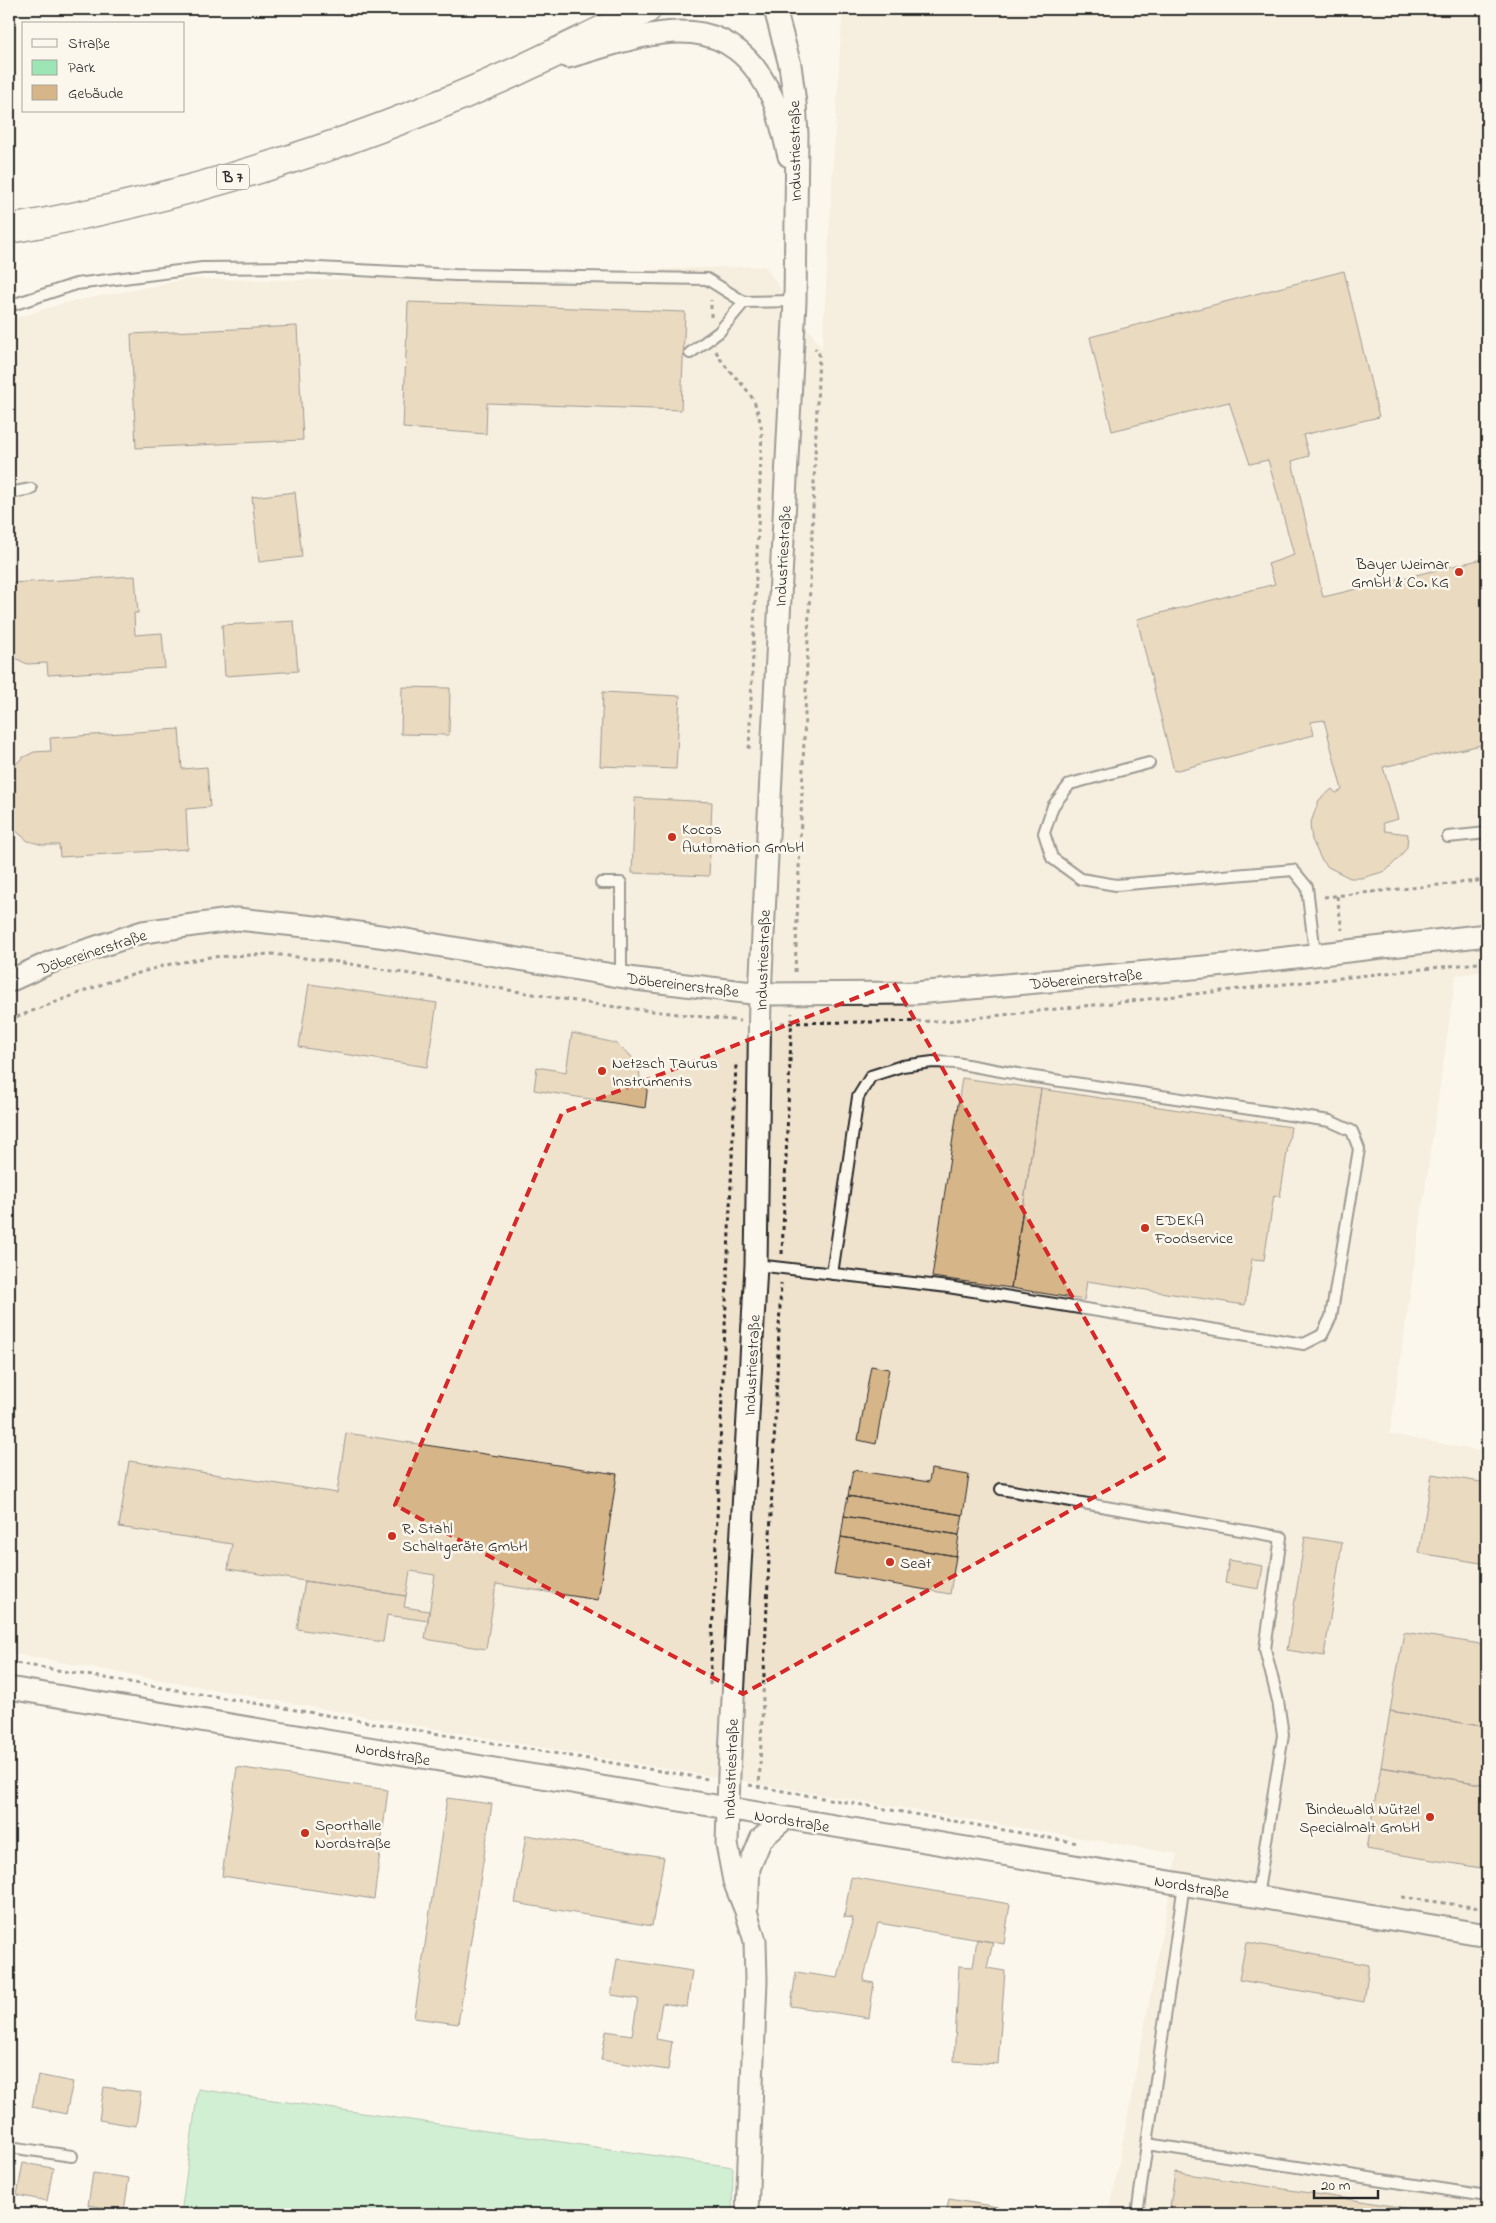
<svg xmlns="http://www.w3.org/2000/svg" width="1496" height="2223" font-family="'Indie Flower',sans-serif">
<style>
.built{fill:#f0e3ce}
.green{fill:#9ce5b4;stroke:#648870}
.building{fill:#d6b589;stroke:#2b2b2b}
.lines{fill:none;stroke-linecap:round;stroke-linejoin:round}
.lane-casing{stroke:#2b2b2b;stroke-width:14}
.street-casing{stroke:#2b2b2b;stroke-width:25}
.primary-casing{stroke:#2b2b2b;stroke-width:31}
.path{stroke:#2b2b2b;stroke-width:3;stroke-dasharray:4 4;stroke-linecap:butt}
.lane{stroke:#fbf7ec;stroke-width:10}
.street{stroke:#fbf7ec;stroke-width:21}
.primary{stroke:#fbf7ec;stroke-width:28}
.marked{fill:none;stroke:#d62828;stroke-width:4;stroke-dasharray:10 6;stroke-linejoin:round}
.poi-dot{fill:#c8321e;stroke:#fbf7ec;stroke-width:2}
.labels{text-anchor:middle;stroke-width:5;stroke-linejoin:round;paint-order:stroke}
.shield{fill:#fbf7ec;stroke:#696865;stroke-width:1}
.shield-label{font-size:15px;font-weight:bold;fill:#2b2b2b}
.street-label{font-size:16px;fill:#2b2b2b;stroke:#fbf7ec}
.poi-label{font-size:16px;fill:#2b2b2b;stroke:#fbf7ec;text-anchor:start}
</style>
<rect width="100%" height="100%" fill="#fbf7ec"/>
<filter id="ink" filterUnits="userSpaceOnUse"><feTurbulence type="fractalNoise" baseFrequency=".02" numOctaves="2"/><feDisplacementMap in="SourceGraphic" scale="10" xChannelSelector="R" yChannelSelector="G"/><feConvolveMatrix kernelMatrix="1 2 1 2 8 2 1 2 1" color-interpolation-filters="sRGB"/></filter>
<g filter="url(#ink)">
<!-- built -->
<path class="built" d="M856,9H1487V971L1456,975L1390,1434L1487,1452V2214H1109L1177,1854L544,1748L9,1653V320L64,303L189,279L302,280L765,266L822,349L842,16Z"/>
<!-- green -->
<path class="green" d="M198,2089L733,2167L732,2214H181Z"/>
<!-- building -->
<path class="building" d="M1344,271L1379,417L1303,435L1309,456L1292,461L1323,597L1487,558V754L1485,755L1481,745L1383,767L1398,819L1383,823L1385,831L1408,834L1407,847L1401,856L1386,871L1362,878H1350L1328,867L1321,859L1312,840L1310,825L1319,800L1332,789L1336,793L1342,790L1324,720L1311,722L1314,735L1174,771L1137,619L1275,584L1268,564L1294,555L1268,460L1250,464L1229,402L1112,431L1090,337Z
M408,302L685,312L681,410L487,403L486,434L403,428Z
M297,326L303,440L136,448L131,334Z
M295,492L302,557L259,562L252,497Z
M135,576L138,613H134L135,635L162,633L165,668L48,675L47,663L27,664L17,659L9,650V583Z
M294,621L298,671L225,676L222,625Z
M402,687L450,688L449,735L401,734Z
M603,692L680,696L676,769L600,766Z
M179,729L182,769L207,767L210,807L186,809L188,849L60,857L59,845H43L28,841L9,825V771L22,758L34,752L51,751L50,738Z
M635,798L712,802L709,876L632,873Z
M309,984L437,1003L427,1067L299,1047Z
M572,1033L615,1043L631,1056L639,1070L641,1083L648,1084L645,1108L534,1090L537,1067L566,1072Z
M962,1078L1041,1089L1011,1288L932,1277Z
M1041,1089L1291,1127L1280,1197L1274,1195L1264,1260L1252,1259L1245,1305L1087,1281L1084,1300L1011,1288Z
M871,1366L889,1369L876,1444L858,1440Z
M346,1433L617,1474L598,1600L496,1584L486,1649L425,1639L435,1575L410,1571L406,1596L305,1581L228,1569L232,1544L119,1527L129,1461L337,1493Z
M931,1469L969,1475L963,1515L848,1496L853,1470L929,1482Z
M1432,1474L1487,1483V1564L1419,1553Z
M848,1496L963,1515L959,1535L844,1516Z
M844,1516L959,1535L956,1556L841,1537Z
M841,1537L956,1556L950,1594L834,1574Z
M1305,1537L1342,1543L1324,1656L1287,1650Z
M1229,1560L1263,1566L1259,1589L1225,1583Z
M305,1581L406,1596L404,1607L429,1611L428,1621L387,1615L383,1642L297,1629Z
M1404,1632L1487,1645V1727L1390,1711Z
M1390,1711L1487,1727V1785L1381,1767Z
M237,1767L388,1790L374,1899L222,1876Z
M1381,1767L1487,1785V1869L1366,1849Z
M447,1798L492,1804L458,2024L414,2018Z
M526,1835L664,1857L652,1926L515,1903Z
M851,1877L1010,1904L1004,1944L878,1923L863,1981L874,1983L869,2018L791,2006L796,1972L838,1978L853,1918L844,1917Z
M977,1939L993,1942L987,1968L1005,1971L998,2064L954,2061L959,1966L973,1967Z
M1246,1942L1369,1965L1364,2002L1239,1980Z
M617,1959L692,1971L687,2007L662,2003L656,2039L672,2042L668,2070L601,2060L606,2031L632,2035L638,1999L611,1995Z
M38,2075L73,2082L66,2114L32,2107Z
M104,2087L141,2092L136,2126L99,2120Z
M23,2163L53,2168L47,2201L17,2195Z
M1175,2172L1444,2214H1169Z
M93,2173L129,2178L124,2211L88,2205Z
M949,2199L998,2207L996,2214H946Z"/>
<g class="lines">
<defs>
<path id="lane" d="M9,306L76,284L202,268L299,267L455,275L707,279L744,302
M690,353L719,332L744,302L795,301
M9,493L31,489
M1149,763L1070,784L1053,806L1044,833L1052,858L1081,879L1116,885L1293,870L1307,887L1315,954
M1448,837L1487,833
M601,883H621V977
M756,1265L948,1287L1304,1344L1322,1335L1331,1317L1359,1149L1352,1131L1330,1121L1034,1077L956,1063L933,1062L902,1066L871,1076L858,1097L832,1274
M1001,1489L1281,1537L1265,1649L1278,1701L1283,1735L1257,1897
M1147,2144L1487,2196
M9,2147L72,2156
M1137,2214L1184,1884"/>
<path id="street" d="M568,57C648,34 727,0 772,97C780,115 784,137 789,156
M9,981L51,962L143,932L237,919L315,927L401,939L636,979L760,994L916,993L1226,965L1487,935
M9,1688L1487,1935
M747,1906L749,1868L761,1839L784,1819
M747,2214L756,1980L755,1941L746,1911L734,1881L727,1844L729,1774L756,1265L760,994L795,301L797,134L795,103L790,65L775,9"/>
<path id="primary" d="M9,229C182,199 353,145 513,73C558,52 602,30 647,9"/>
</defs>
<!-- lane casing -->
<use href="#lane" class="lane-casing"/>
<!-- street casing -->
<use href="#street" class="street-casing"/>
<!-- primary casing -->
<use href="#primary" class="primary-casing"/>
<!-- path -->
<path class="path" d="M711,317V300
M716,351C724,368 738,378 749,393C757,404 759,417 762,431L749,750
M1337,896L1342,930
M1324,897L1487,880
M795,972L819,354L815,348
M9,1020L108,982L166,965L210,957L272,954L338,962L600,1005L740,1021
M781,1023L947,1021L1487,962
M782,1254L792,1013
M9,1662L708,1779
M710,1685L736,1064
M749,1785L1078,1843
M759,1789L781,1283
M1402,1897L1487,1909"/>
<!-- lane -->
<use href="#lane" class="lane"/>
<!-- street -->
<use href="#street" class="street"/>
<!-- primary -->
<use href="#primary" class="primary"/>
</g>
</g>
<!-- marked area -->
<path d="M0 0H1496V2223H0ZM894,983L1164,1458L743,1694L395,1505L562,1113Z" fill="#fbf7ec" fill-opacity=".55" fill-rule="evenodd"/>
<path class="marked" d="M894,983L1164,1458L743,1694L395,1505L562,1113Z"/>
<!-- markers -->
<g class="poi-dot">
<circle cx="1459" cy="572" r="5"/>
<circle cx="672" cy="837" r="5"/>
<circle cx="602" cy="1071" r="5"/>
<circle cx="1145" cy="1228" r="5"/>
<circle cx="392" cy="1536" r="5"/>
<circle cx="890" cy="1562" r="5"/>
<circle cx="1430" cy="1817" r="5"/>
<circle cx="305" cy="1833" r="5"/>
</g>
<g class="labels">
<!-- shield labels -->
<rect class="shield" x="217" y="164.5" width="32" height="25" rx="4"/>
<g class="shield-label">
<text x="233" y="182">B 7</text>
</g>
<!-- street labels -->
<g class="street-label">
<text transform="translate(794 151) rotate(-91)" y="6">Industriestraße</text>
<text transform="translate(782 556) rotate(-87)" y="6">Industriestraße</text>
<text transform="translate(92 951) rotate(-18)" y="6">Döbereinerstraße</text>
<text transform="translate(762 960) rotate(-88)" y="6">Industriestraße</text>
<text transform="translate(1086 978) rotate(-5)" y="6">Döbereinerstraße</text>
<text transform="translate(683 984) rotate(7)" y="6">Döbereinerstraße</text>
<text transform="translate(751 1365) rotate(-87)" y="6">Industriestraße</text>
<text transform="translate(393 1753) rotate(10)" y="6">Nordstraße</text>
<text transform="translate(730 1769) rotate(-88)" y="6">Industriestraße</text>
<text transform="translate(792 1820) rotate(9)" y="6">Nordstraße</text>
<text transform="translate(1192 1886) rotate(10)" y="6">Nordstraße</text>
</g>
<!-- poi labels -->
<g class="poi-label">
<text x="1449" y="569" text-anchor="end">Bayer Weimar<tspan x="1449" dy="18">GmbH &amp; Co. KG</tspan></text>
<text x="682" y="834">Kocos<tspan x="682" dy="18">Automation GmbH</tspan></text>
<text x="612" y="1068">Netzsch Taurus<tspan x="612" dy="18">Instruments</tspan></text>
<text x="1155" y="1225">EDEKA<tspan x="1155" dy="18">Foodservice</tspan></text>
<text x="402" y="1533">R. Stahl<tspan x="402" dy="18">Schaltgeräte GmbH</tspan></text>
<text x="900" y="1568">Seat</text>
<text x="1420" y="1814" text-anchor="end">Bindewald Nützel<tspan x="1420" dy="18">Specialmalt GmbH</tspan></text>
<text x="315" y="1830">Sporthalle<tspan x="315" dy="18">Nordstraße</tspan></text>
</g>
</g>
<!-- margin -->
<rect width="1496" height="2223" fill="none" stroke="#fbf7ec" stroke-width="30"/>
<rect x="15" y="15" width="1466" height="2193" fill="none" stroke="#2b2b2b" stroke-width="2" filter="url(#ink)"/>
<!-- legend -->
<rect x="22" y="22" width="162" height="90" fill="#fbf7ec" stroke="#a8a59f"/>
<rect x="32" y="39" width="25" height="8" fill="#fbf7ec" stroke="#a8a59f"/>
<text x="68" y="48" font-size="15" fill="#2b2b2b">Straße</text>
<rect x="32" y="60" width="25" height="15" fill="#9ce5b4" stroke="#a8a59f"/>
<text x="68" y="72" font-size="15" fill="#2b2b2b">Park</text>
<rect x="32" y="85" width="25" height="15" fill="#d6b589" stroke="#a8a59f"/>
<text x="68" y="98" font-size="15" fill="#2b2b2b">Gebäude</text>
<!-- scale -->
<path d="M1314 2190v8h64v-8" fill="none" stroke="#2b2b2b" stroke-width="2.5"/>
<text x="1321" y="2190" font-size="15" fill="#2b2b2b" stroke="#fbf7ec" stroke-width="4" paint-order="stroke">20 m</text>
</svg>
